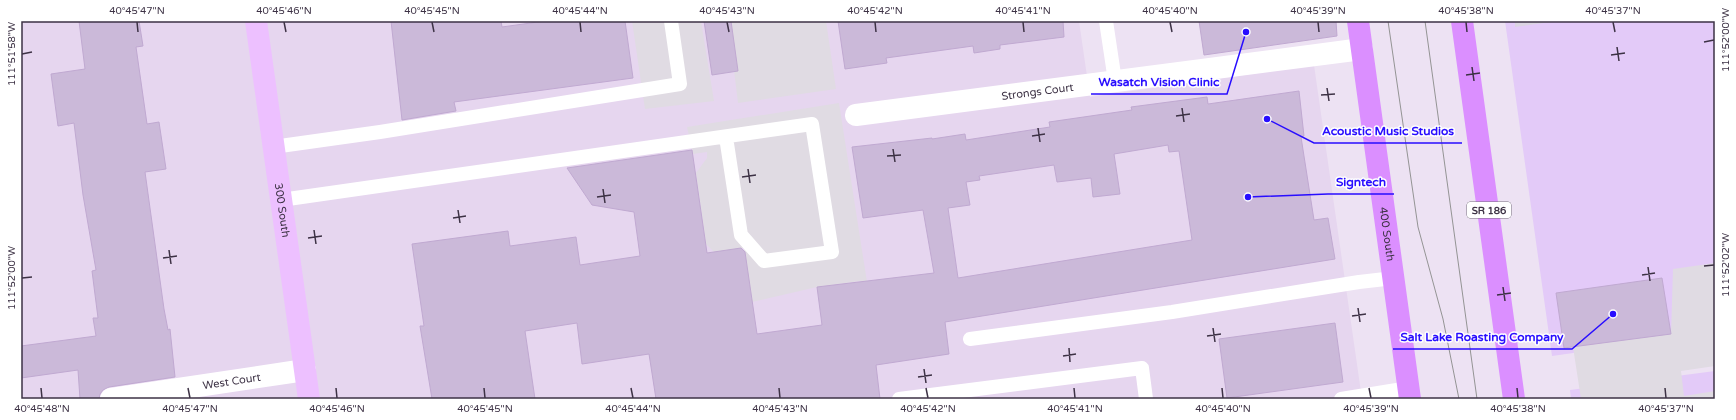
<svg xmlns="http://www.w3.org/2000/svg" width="1736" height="420" font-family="'Varela Round',sans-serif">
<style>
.residential{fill:#e6d6ef}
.commercial{fill:#e3caf8}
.industrial{fill:#dbd4e2}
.parking{fill:#e0dbe3}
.building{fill:#cbb9d9;stroke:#c0a9d1;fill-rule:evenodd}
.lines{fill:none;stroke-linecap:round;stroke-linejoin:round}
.lane{stroke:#fff;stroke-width:14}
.street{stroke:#fff;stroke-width:22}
.secondary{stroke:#edc0ff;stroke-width:22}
.primary{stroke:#db8fff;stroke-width:22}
.tram{stroke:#949494;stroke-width:1}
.ticks{fill:none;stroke:#3d3245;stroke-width:1.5}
.labels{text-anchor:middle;stroke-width:3;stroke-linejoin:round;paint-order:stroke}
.shield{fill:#fff;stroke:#77707d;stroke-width:1}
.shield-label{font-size:10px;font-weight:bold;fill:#3d3245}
.street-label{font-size:11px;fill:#3d3245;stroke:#fff}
.leader{fill:none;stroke:#280dff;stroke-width:1.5}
.callout-dot{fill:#280dff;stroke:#fff;stroke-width:1.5}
.callout-label{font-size:12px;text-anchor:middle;font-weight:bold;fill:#280dff;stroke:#fff;stroke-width:3;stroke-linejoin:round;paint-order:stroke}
.neatline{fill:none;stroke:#3d3245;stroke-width:1.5}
.ticks-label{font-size:10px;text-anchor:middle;fill:#3d3245}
</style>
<rect width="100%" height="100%" fill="#ede2f3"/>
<!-- residential -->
<path class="residential" d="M21,21H1079L1090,97L1314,65L1362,399H21Z"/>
<!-- commercial -->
<path class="commercial" d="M1505,21H1715V333L1552,356Z
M1715,371V399H1571L1570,390Z"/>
<!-- industrial -->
<path class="industrial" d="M1515,21H1558L1515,27Z"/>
<!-- parking -->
<path class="parking" d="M632,21H701L714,101L645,109Z
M728,21H826L836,89L738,103Z
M839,103L867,282L860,281L817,287L752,302L744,248L714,252L706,244L696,173L707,158V152L693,154L687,127Z
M1715,263V366L1681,371L1684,396L1715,391V399H1581L1573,347L1671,334L1673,269Z"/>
<!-- building -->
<path class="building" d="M79,21H139L143,46L136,47L147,124L159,122L166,169L145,172L164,309L168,330L170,329L175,377L109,387L103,390L100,394L99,399H80L78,370L21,378V346L96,336L93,318H98L92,271L96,270L83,195L74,123L58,126L51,74L85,69Z
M391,21H501L502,27L545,21H625L633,78L454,102L456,111L402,120Z
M704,21H731L738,71L712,75Z
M838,21H1063L1064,37L1000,45V49L974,53L973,46L886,58L887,63L845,69Z
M1199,21H1336L1337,36L1204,55Z
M1299,91L1304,136L1301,137L1314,220L1328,218L1335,259L945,322L949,354L876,365L880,399H656L649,354L582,364L577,323L525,331L535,399H432L420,326H424L412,244L508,231L510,246L576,237L580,265L640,256L634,212L592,205L567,168L692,150L707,253L741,248L745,252L757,334L822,325L817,287L934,273L923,210L863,218L852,147L932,138V139L965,134L966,140L1050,127L1049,122L1132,110L1131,107L1207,97L1208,104ZM1168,145L1169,152L1179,151L1192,240L958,278L948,208L970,205L966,182L980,180L979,176L1054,165L1057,182L1091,178L1093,197L1120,194L1114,154Z
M1662,278L1671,334L1564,348L1556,293Z
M1335,323L1343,382L1227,398L1219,339Z"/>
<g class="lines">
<!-- lane -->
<path class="lane" d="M1106,21L1115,81
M273,147L380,132L680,84L671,21
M281,200L812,124L832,252L764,261L741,235L726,137
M970,339L1172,312L1359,282L1394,278
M899,399L1142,368L1146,399
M1341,399L1409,388"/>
<!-- street -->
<g class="street">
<path id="s1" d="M856,115L1362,49"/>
<path id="s2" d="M111,399L305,370"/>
</g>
<!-- secondary -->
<path class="secondary" id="s3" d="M256,21L309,399"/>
<!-- primary -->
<g class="primary">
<path id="s4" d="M1358,21L1410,399"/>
<path d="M1462,21L1514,399"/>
</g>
<!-- tram -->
<path class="tram" d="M1388,21L1418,227L1443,319L1459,399
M1425,21L1477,399"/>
</g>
<!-- ticks -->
<path class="ticks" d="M137,22L138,32M284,22L286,32M432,22L434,32M580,22L581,32M727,22L729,32M875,22L876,32M1023,22L1024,32M1170,22L1172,32M1318,22L1319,32M1466,22L1467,32M1613,22L1615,32M1704,42L1714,40M1617,47L1619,61M22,54L32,52M1611,55L1625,53M1472,67L1474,81M1466,75L1480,73M1327,88L1329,101M1321,95L1335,94M1182,108L1184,122M1176,116L1190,114M1038,128L1040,142M1032,136L1045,134M893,149L895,162M887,156L901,155M748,169L750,183M742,177L756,175M603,189L605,203M597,197L611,195M458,210L460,223M453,218L466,216M314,230L316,244M308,238L322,236M169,250L171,264M163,258L177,256M1704,266L1714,265M1648,267L1650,281M1642,275L1655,273M22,278L32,277M1503,287L1505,301M1497,295L1511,293M1358,308L1360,322M1352,316L1366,314M1213,328L1215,342M1207,336L1221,334M1069,348L1070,362M1063,356L1076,354M924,369L926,383M918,377L932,375M41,388L42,398M188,388L190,398M336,388L337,398M484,388L485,398M631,388L633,398M779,388L780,398M926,388L928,398M1074,388L1075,398M1222,388L1223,398M1369,388L1371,398M1517,388L1518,398M1665,388L1666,398"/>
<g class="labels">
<!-- shield labels -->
<rect class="shield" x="1467" y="202" width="44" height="16" rx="3"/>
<g class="shield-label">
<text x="1489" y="214">SR 186</text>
</g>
<!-- street labels -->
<g class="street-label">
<text dy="4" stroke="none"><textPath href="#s1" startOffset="183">Strongs Court</textPath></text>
<text dy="4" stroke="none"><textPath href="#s3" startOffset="191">300 South</textPath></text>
<text dy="4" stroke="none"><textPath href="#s4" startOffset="215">400 South</textPath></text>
<text dy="4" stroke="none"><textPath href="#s2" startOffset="122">West Court</textPath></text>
</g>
</g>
<!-- callouts -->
<path class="leader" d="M1246 32L1227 94H1091M1267 119L1314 143H1462M1248 197L1328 194H1394M1613 314L1572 349H1393"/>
<g class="callout-dot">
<circle cx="1246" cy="32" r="4"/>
<circle cx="1267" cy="119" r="4"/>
<circle cx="1248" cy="197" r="4"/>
<circle cx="1613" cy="314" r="4"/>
</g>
<g class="callout-label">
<text x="1159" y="86">Wasatch Vision Clinic</text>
<text x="1388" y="135">Acoustic Music Studios</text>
<text x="1361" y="186">Signtech</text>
<text x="1482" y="341">Salt Lake Roasting Company</text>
</g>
<!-- border -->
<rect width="1736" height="420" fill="none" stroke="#ffffff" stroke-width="44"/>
<rect x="22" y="22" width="1692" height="376" class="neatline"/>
<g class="ticks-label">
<text x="137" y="14">40°45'47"N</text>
<text x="284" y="14">40°45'46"N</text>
<text x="432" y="14">40°45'45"N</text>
<text x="580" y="14">40°45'44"N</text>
<text x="727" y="14">40°45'43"N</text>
<text x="875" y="14">40°45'42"N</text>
<text x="1023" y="14">40°45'41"N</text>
<text x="1170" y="14">40°45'40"N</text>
<text x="1318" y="14">40°45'39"N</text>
<text x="1466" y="14">40°45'38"N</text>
<text x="1613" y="14">40°45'37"N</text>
<text transform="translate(1725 40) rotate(-90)" y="4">111°52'00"W</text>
<text transform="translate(11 54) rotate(-90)" y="4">111°51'58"W</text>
<text transform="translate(1725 265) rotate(-90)" y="4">111°52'02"W</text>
<text transform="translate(11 278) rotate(-90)" y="4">111°52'00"W</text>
<text x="42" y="412">40°45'48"N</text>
<text x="190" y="412">40°45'47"N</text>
<text x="337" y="412">40°45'46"N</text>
<text x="485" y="412">40°45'45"N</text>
<text x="633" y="412">40°45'44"N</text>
<text x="780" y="412">40°45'43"N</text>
<text x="928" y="412">40°45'42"N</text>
<text x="1075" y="412">40°45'41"N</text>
<text x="1223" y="412">40°45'40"N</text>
<text x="1371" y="412">40°45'39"N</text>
<text x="1518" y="412">40°45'38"N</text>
<text x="1666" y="412">40°45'37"N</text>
</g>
</svg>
